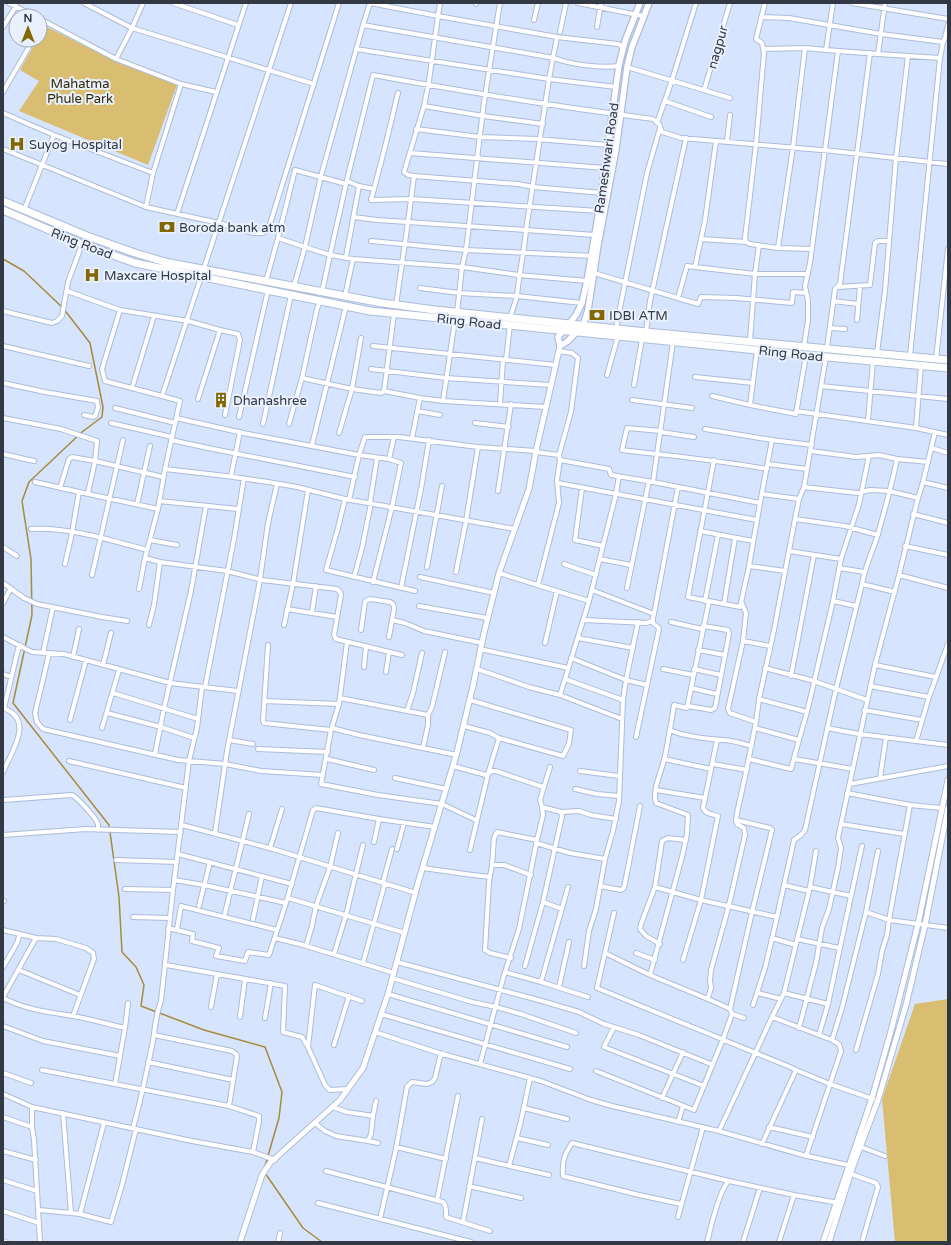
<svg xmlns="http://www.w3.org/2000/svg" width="951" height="1245" font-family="'Varela Round',sans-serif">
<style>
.green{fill:#d9be72}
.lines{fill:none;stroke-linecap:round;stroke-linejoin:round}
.stream{stroke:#a68b3c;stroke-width:1.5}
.minor-casing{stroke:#acbcda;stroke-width:6}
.tertiary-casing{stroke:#acbcda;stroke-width:7}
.secondary-casing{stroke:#acbcda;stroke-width:8}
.trunk-casing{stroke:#acbcda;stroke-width:9}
.minor{stroke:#fff;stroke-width:4}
.tertiary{stroke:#fff;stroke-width:5}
.secondary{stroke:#fff;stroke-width:5.5}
.trunk{stroke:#fff;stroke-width:7}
.labels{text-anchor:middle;stroke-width:4;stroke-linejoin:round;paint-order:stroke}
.street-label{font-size:13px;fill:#323844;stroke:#eaf1fe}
.park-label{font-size:13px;fill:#352905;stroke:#eaf1fe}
.poi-label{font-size:13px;fill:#323844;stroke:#eaf1fe;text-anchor:start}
</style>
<rect width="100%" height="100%" fill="#d7e4fd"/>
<!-- green -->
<path class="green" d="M45,26L113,60L177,85L148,165L19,111L39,81L20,70L37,40H40V35Z
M948,999V1242H895L882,1099L915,1004Z"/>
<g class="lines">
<!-- stream -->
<path class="stream" d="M3,259L24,271L63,308L90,343L103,407L102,417L82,432L29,482L22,501L31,559L32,615L13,703L109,825L119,897L122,952L136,967L144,985L141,1006L204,1030L265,1047L282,1092L279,1118L265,1166
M265,1173L303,1228L322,1242"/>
<defs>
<path id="minor" d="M9,3L34,16
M84,3L132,28L314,84
M173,3L238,25
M291,3L162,396L180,401L165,469L158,509L145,558L160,562L227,571L262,580L337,589L340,592L341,595L334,635L336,639L402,655
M440,3L438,16L370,3L363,25L554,58C572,65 600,68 619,66
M578,3L643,16
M852,3L948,19
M476,4V3
M761,17L789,18L881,34L943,42L940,58L878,54
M40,19L116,59L181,84L216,92
M534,20L538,3
M3,27L16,6
M597,27L601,3
M40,29L44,21
M560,32L566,3
M557,37L549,79L526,230L408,222L414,176L408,175L404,172L424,106L429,81L438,16L557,37L618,44L623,47
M943,42L945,38L948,25
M805,48L826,50L833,3
M356,49L549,79L616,87
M763,49L805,48L793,147L778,248L750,244L746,242L745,238L756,144L764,53L762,43L756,39L765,3
M826,50L878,54L885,3
M116,59L132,28L143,3
M627,67L730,98
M704,90L730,3
M3,92L33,40
M665,101L711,117
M424,106L483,116L543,124
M3,113L54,135L153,173
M657,123L672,80L696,3
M416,129L480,137L537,139L608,145
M716,141L705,220L695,267L755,274L759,245
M727,141L730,115
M3,149L146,207L219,223L253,233H263L268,230L339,3
M410,153L605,168
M414,176L518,184L533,187L603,193
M347,181L359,186L374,189L371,200L411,199L599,211
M374,189L385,147L398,93
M146,207L153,173L181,84
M24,210L54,135
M177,214L246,3
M354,217L377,220L408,222L396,305
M278,238L295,170L346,184L373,75C466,92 559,107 653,119L659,124L662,132L681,138L833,151L948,164
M701,239L746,242
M371,241L466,250L594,256
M778,248L812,249
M346,257L359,186
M594,273L698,304L701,297L736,298L792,303L793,292L806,293
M266,281L278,238L305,247L321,176L363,25
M294,286L305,247L330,255L346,184
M838,287L870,285L875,243L878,241H888
M420,288L459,293L517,296C519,274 524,253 526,230L595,235
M67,291L120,310L188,321L220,330L198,399
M321,291L323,287L330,255L353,259
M345,296L353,259L462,267L519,275L587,281
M678,298L687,266L695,267
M833,301L858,304
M120,310L102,369L105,381L162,396
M3,311L52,323L57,321L62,316L68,282L82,244
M457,313L462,267L466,250L484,102L500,3
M510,318L517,296L582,303
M455,320L443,401L546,407
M857,320L860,286
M616,328L647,173L660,128
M830,328L845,329
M220,330L238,334L240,340L225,415
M646,332L650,301L686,138
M750,341L755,274H808
M3,346L89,366
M373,346L556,365
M804,346L808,320V301L805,286L810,263L838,51
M827,348L835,289L840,284L870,53
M757,350L750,405L796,414L806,355
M877,353L885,291L896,158L908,56
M910,356L940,58
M936,359L948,249
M506,360L510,325
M371,369L446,378L550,385
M607,375L618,336
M695,377L753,383
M302,378L352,389L381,393L384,391L420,398L443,401
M3,383L45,392L97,401L98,408L95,416L93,417L84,415
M634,385L642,339
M821,386L948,399
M132,388L154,316
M384,391L394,314
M712,396L750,405
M632,400L692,408
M500,404L503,360
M115,408L175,423
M417,411L440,415
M796,411L916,428L948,435
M239,417L268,290
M3,418L61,429L97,441L95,461L72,457L69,459L60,488
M176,418L243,433L359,455L349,500
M868,421L873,361
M111,423L172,437
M475,423L509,427
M263,424L291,295
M289,424L302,378L317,309L320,301
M916,428L921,365
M705,429L772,440L812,445
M661,431L627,428L622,450C671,456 719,460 767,469
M661,432L694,437
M339,433L352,389L361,338
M412,438L420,398
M171,440L208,448L355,477
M312,445L346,306
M932,448L948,453
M811,451L856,457L879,455L897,459
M536,452L559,455L560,460L557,480L559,503L538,585
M3,454L34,461
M559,455L571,412L578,358L572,353L559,351
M389,459L394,437
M560,460L609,469L611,475L653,482L760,503
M714,460L688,597L740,607L749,566L760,503L772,440
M768,464L807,469
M165,469L226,476L268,482L297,487L345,499L515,529
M231,476L240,432
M35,482L79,492
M653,482L673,342
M923,482L948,488
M558,483L757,520
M804,487L857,493L870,490L889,491L918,498
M582,488L575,540L603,546
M498,491L511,404
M88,493L95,461L163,477
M762,494L799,499
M345,499L338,528L326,570L415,591
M159,501L238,509
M370,503L377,458
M137,504L150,446
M913,514L948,523
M795,519L845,526L878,535
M31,529C70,527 110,540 147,550
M700,531L753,541
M150,540L177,545
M905,546L948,555
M3,547L17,556
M789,551L841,559L859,504L869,456
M600,559L631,565
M65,564L72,533L79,492L158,509
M564,564L596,575
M749,566L785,571
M427,567L442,486
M839,568L864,572
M456,572L466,521L478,447
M499,573L589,601
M92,575L123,440
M899,575L948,588
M354,577L362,548L371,503
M420,577L494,593
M260,579L268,523L277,484
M373,582L392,507L401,463L389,459L359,455L365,437H399L478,447L536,451
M3,583L24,598L37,604L102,617L127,621
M862,584L895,592
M401,588L421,489L429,440
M627,588L649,481
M139,589L145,558
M592,590L654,614
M705,601L718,535
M709,601L687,708L674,705L670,730C683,736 709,739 723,740C733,740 742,744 752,746
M741,601L746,613L743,641
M833,601L856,606
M3,603L11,588
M724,604L735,538
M419,606L487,618
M287,609L337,617
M312,612L316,586
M584,620L646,623L652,621L654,614L678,487
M671,622L702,629
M149,625L154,605L160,562
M284,625L293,584L308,490
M361,630L365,602L367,600L370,599L390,602C397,605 393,613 392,620L405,623L424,631L482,643
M3,637L32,652L64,654L170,683L238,691
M389,637L392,620
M578,638L633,648
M347,642L339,704L331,730L321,784L378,795L442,804L476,820
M545,643L557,591
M268,645L263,721L264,723L331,730
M480,649L568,668
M698,650L725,655
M43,653L53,607
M49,654L35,713L37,722L43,729L178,760L225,764L261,771L323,775
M73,657L79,629
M571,658L626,680L647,685
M103,665L111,633
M875,665L936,677
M364,667L366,646
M765,668L814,681L867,700
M477,669L529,687L560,695L622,719
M663,669L693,675
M694,669L721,675
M386,672L389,652
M3,674L11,677
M791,676L814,555
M565,679L589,601L616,494L619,476
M870,686L929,697
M205,687L234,539L244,478
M691,688L717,694
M113,693L198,719
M560,695L565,679L623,700L626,680L638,622
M340,698L428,715V725L423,748
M265,701L339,704
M688,706L711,710L715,708L729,634L728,630L703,626
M3,708C35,719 12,751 3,772
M4,708L19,645
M864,710L922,720
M407,711L413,693L422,653
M807,712L833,601L841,559
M107,713L161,727L194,738
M428,715L432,707L445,652
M70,720L86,660
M756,722L730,713L728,709L743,641L770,646
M464,726L490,733L499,738L563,756L569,744L571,730L470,700
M102,728L119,670
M332,728L359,735L457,755
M755,728L799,740L807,712L759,699
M827,728L859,734L948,745
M636,737L659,629L658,627L653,623V619
M229,740L253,744
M916,741L929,697L948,644
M258,749L328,752
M155,754L164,708L191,591L206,506
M327,759L374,770
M664,759L711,769
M749,759L791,769L799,740
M794,759L853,769
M69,761L186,788
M713,764L747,770
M453,766L486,775L492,771H496L543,787
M580,771L619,776
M395,778L446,789
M880,778L886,737
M850,784L948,766
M575,789L597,794L619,796
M656,790L705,798
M847,793L910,805L941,808
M3,800L72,795C78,798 96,818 98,824C98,826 98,828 98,830
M542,807L561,812L579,811L591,815L616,819
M841,824L904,834
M182,825L273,849L416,893
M215,833L227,751L260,580
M3,835L86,829L181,832
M374,842L379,819
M536,843L570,853L605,859L613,831L619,801L623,700
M270,848L282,809
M397,849L404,823
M470,850L488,774L499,738
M178,854L292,884
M116,860L177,862
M492,865H504L531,875
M423,868L465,874L490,877
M174,880L204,885L286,903
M383,882L392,849
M600,886L621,890L624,888L640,806
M655,887L701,900L777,917L784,885
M810,887L851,896L828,1004L819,1035
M125,889L173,890
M809,891L784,885L794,840L801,835L805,830L836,689L862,584C865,566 873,551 878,534C885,509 892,484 897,459L928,462
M851,896L862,846
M288,898L405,933
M3,901H4
M543,902L562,909
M199,906L210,862
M866,912L878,851
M225,913L249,814
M614,913L597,988L790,1067L796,1070L762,1144
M133,917L170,918
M253,919L262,876
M168,928L193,934L192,941L219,948L216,956L245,961L248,952L269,955L286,903L313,810L316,808L379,819L435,827
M177,929L181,906L277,930
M3,930L36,938L56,939L86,948L93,953L94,959L73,1016
M275,938L303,945L394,973
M772,938L796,945
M797,939L839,948
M660,944L646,936L640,929L641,924L655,887L662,841L668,838L686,840
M306,946L312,926L316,906L330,867L338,833
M636,953L655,960
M334,954L346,915L363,845
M511,958L490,953L485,950L489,882L492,865L494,838L497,832L537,840
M683,960L701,900L718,816C712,814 705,814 703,808L717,740
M397,962L542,1001L579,1012L604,1024L639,1035L713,1065
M363,963L385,883
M166,965L285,986L283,1032L302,1037L308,1047
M525,966L543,902L562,816L561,812
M584,966L589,931L596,909L605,859
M3,967L17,943L20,934
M19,970L80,995
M505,972L541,982L588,997
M650,975L682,857L687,834L688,815L656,803C652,790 661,773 664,760C667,749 668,739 670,728
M392,978L472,1002L496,1007L521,1014L576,1033
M541,982L568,887
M559,987L569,942
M758,993L781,999
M784,993L828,1004
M388,994L567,1047
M3,997L36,938
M3,998C27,1010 47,1012 73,1016C90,1019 108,1024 125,1028L115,1084
M708,998L711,988L710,980L711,970L729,905L745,835L744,828L737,824L736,820L737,813L746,772L756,722L759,699L774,630L795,519L799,499L804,487L826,357
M753,1005L765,968L777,917
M211,1007L217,974
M730,1009L752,912L772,830L770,828L736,820
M381,1014L570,1069
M732,1014L744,1018
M240,1017L245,979
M772,1017L784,993L810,887L816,851
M265,1018L271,983
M3,1026L43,1041L120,1056
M614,1027L604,1047L704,1086
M125,1028L128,1003
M799,1028L816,963L822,928L829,909L838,868L841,848L838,838L875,665L899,575L918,498L923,482L935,432
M375,1032L439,1053L541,1081L591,1100L612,1106L719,1131L803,1155L852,1166
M154,1035L232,1051L236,1054L237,1056L229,1106
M832,1040L842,1008L866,912L889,920L948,928
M334,1045L349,996
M856,1050L878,974L882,951L887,935L889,920L910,805
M148,1062L233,1080
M480,1064L504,975L519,929L537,840L543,815L542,807L540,800L550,767
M42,1070L229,1106L259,1116V1121L253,1152
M796,1070L830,1084L873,1099
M596,1071L694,1110L723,1039L732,1014L730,1009L715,1002L650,975L605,953
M3,1073L31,1083
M348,1089L330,1090L325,1085L308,1047L315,985L362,1001
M3,1094L32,1107V1127L34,1140L40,1242
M662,1098L683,1052
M32,1107L192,1141L253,1152L275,1160
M524,1108L567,1119
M373,1116L376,1101
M3,1117L32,1127
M678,1122L683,1106
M315,1123L325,1131L336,1136L368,1141L371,1134L373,1116L347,1112L332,1107
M769,1127L813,1137
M133,1128C141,1100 147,1070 153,1041C155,1027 156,1014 161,1001L173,890L189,761L197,728L202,687
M719,1131L772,1017L832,1040L839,1044L841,1051L806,1156
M517,1138L548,1145
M368,1141L378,1143
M396,1147L446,1159
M861,1147L885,1156
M3,1151L36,1160
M475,1158L549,1175
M509,1166L521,1121L530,1078
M326,1171L443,1202C447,1206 446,1212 446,1217L490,1231
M851,1174L876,1183L878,1187L862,1242
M3,1180L37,1191
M469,1186L521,1198
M437,1200L458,1096
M318,1203L471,1242
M681,1204L639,1195L563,1176C562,1161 564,1155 572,1143L729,1181
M39,1210L71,1213L63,1113
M3,1211L39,1223
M71,1213L80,1214L104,1123
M80,1214L111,1222L122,1185L136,1129
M678,1217L703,1127
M380,1219L396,1149L407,1087L412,1082L427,1084L432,1082L435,1078L441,1053
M463,1222L482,1119
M3,1241L6,1242
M278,1242L280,1233
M707,1242C710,1230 720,1187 729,1181L794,1195L839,1203
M743,1242L760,1188
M779,1242L794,1195"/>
<path id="tertiary" d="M240,1242L262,1175L270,1163L340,1100L363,1068L388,994L418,883L457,752L473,686L484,633L499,573L529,489L536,451L560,346
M823,1242L872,1098L891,1031L918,924L948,780
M829,1242L853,1166L878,1100L906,1005L925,925L948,808"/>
<path id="secondary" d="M640,3L625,41L619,65L599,211L587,281L582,303L576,315L558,337L560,346L568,341L583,325L588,310L598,245L616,149L627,67L632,47L649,3"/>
<path id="trunk" d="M3,201L87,236L135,253L165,262L382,303L435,310L646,332L948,360
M3,210L82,244L135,263L370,311L806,355L948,368"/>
</defs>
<!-- minor casing -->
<use href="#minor" class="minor-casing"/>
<!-- tertiary casing -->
<use href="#tertiary" class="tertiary-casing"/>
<!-- secondary casing -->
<use href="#secondary" class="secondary-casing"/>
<!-- trunk casing -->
<use href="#trunk" class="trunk-casing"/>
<!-- minor -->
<use href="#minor" class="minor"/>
<!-- tertiary -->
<use href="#tertiary" class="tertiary"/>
<!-- secondary -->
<use href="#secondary" class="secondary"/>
<!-- trunk -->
<use href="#trunk" class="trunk"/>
</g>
<!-- icons -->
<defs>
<symbol id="hospital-bare" viewBox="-9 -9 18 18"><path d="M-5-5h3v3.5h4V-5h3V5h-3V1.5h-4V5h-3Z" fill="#836700" stroke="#eaf1fe" stroke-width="2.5" paint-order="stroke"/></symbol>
<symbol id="bank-bare" viewBox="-9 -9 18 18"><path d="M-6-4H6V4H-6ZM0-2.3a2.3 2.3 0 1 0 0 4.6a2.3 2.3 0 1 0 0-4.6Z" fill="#836700" stroke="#eaf1fe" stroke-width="2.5" paint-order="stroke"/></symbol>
<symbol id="building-bare" viewBox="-9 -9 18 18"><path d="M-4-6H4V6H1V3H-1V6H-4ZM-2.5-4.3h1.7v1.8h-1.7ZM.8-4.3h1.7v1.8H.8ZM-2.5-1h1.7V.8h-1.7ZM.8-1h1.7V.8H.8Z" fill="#836700" stroke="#eaf1fe" stroke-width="2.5" paint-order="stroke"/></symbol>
</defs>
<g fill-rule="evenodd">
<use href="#hospital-bare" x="6" y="133" width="22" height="22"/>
<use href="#bank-bare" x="156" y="216" width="22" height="22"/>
<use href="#hospital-bare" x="81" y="264" width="22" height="22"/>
<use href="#bank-bare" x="586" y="304" width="22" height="22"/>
<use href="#building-bare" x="210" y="389" width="22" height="22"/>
</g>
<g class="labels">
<!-- street labels -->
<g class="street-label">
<text transform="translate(717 47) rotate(-74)" y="5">nagpur</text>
<text transform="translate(606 158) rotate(-82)" y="5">Rameshwari Road</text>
<text transform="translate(82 243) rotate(21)" y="5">Ring Road</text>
<text transform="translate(469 321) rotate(6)" y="5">Ring Road</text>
<text transform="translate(791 353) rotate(6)" y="5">Ring Road</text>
</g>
<!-- park labels -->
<g class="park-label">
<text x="80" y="88">Mahatma<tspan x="80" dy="15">Phule Park</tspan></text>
</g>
<!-- poi labels -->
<g class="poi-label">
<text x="29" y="149">Suyog Hospital</text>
<text x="179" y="232">Boroda bank atm</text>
<text x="104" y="280">Maxcare Hospital</text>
<text x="609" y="320">IDBI ATM</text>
<text x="233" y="405">Dhanashree</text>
</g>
</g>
<!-- border -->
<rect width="951" height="1245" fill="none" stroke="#323844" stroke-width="8"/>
<!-- north arrow -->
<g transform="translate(28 28)"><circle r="19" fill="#eaf1fe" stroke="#a0a7b4"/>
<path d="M0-3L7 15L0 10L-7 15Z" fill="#836700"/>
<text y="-6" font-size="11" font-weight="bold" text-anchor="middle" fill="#323844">N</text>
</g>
</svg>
